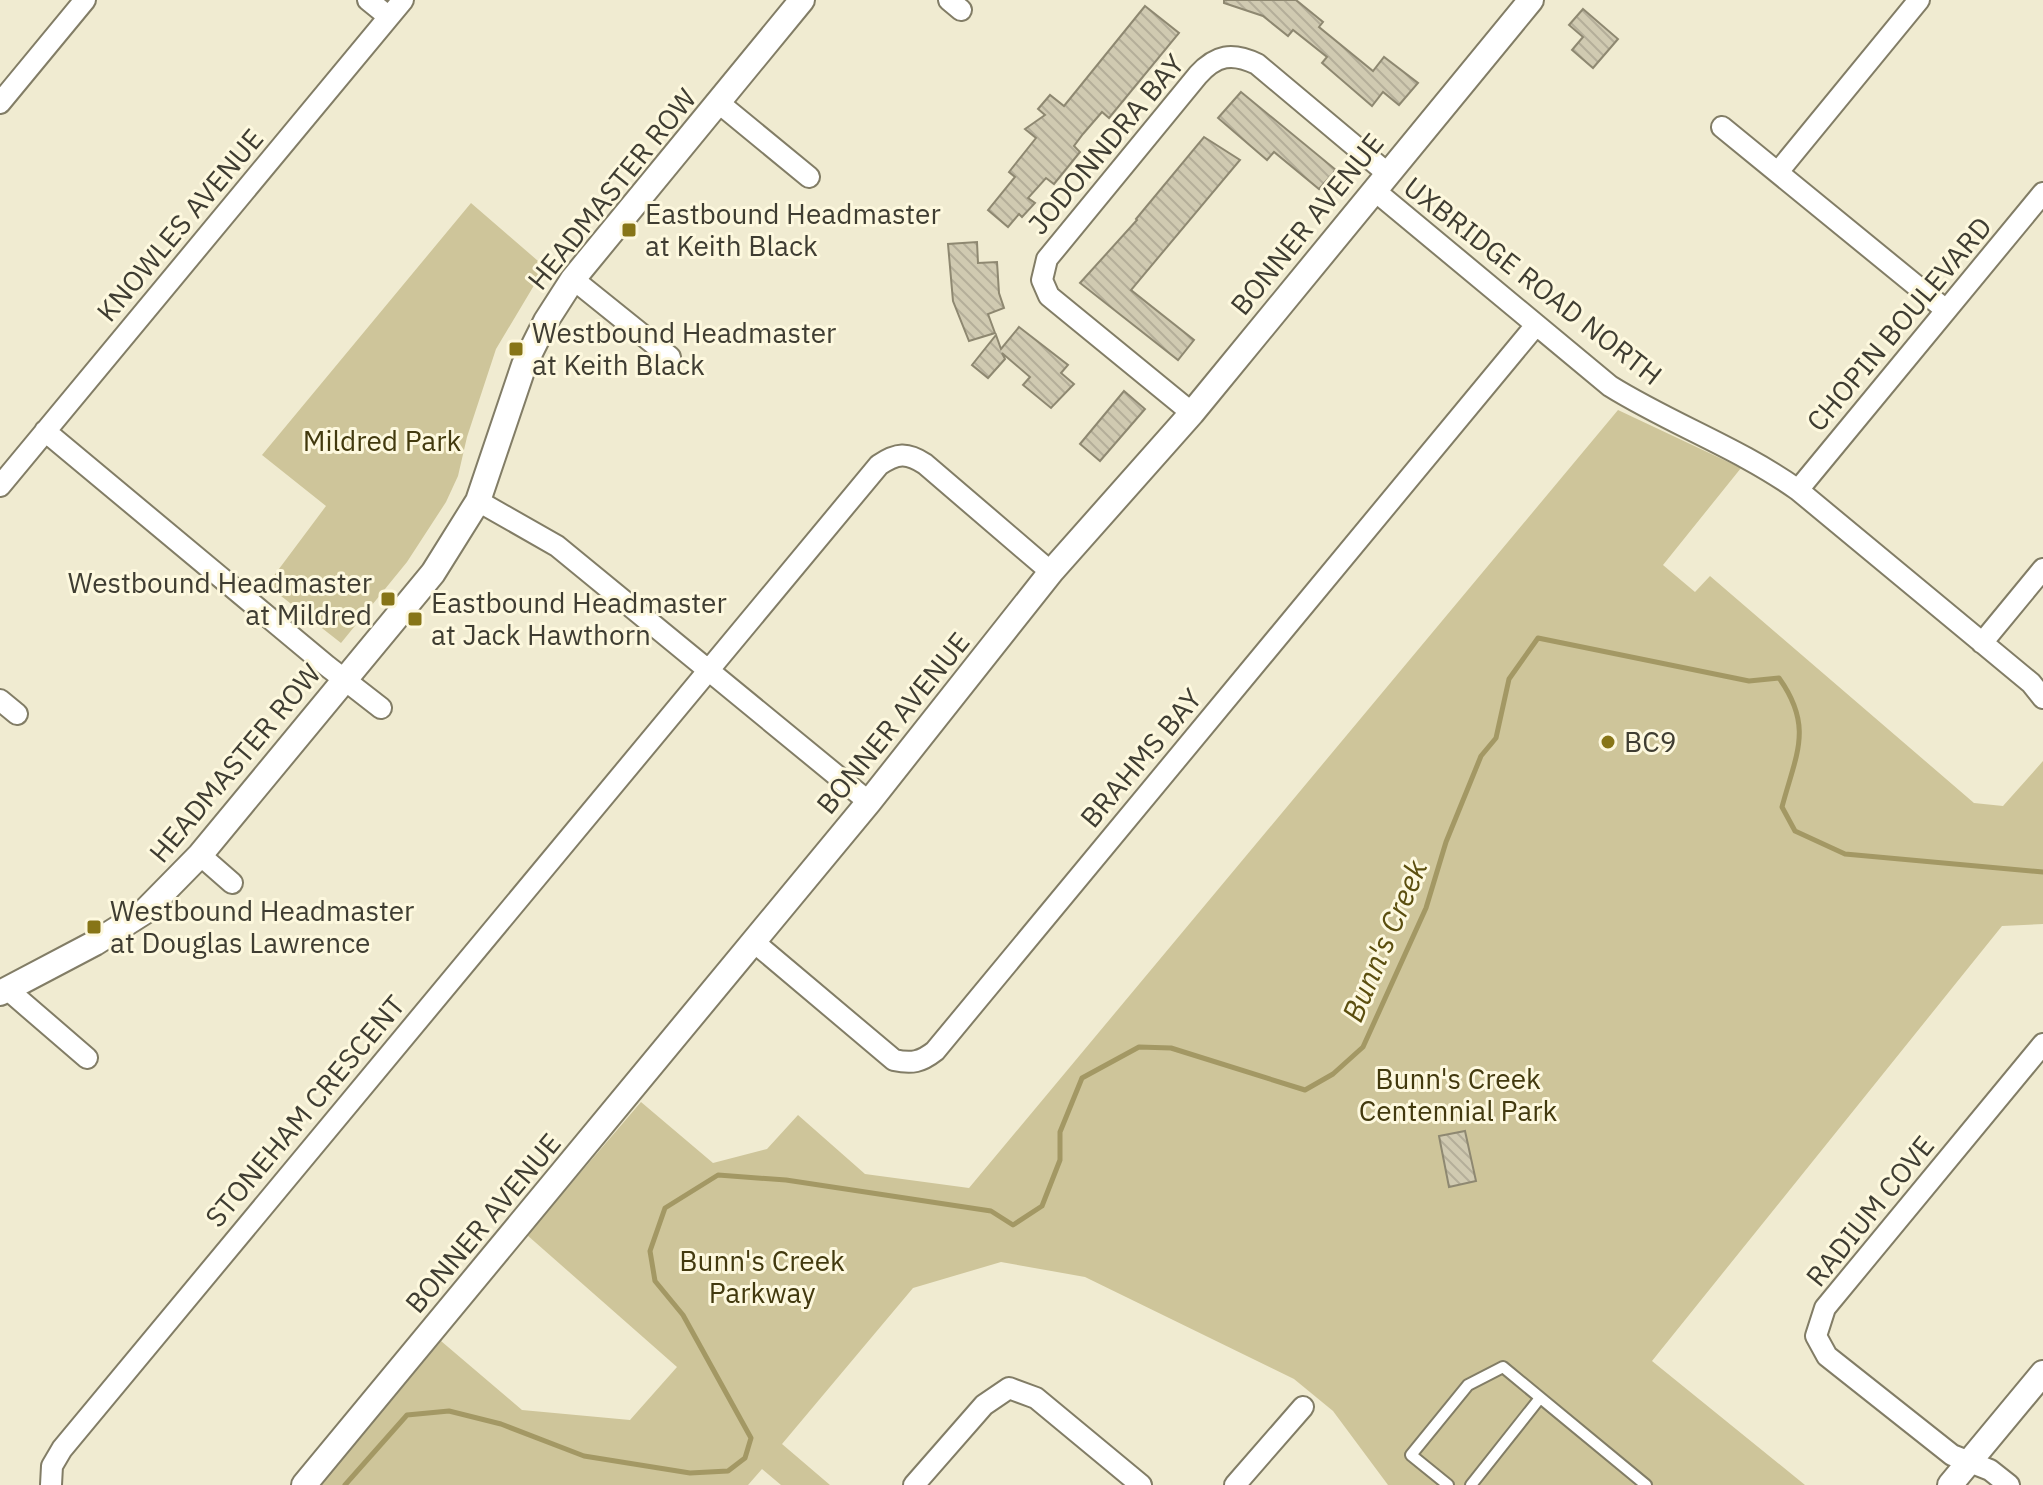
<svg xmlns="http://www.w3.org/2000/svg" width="2043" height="1485" font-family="'IBM Plex Sans',sans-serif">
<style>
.park{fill:#cec59a}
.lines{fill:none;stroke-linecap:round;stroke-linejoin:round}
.stream{stroke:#a39864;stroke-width:5}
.building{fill:url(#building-back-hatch);stroke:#8e8871;stroke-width:2}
.service-casing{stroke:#827d66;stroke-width:14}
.minor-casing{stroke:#827d66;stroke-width:24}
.tertiary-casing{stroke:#827d66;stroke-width:28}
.service{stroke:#fff;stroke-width:10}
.minor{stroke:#fff;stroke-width:20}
.tertiary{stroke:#fff;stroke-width:24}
.poi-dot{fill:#877517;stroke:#fdf8de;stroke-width:3}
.labels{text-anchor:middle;stroke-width:6;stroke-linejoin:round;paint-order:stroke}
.street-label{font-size:28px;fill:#3f3d32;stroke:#fdf8de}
.poi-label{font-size:28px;fill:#3f3d32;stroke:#fdf8de;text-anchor:start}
.park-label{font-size:28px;fill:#42390e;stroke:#fdf8de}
.water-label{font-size:30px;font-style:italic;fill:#5b4e0e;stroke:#fdf8de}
</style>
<defs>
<pattern id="building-back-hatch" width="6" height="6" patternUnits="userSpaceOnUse" patternTransform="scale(2)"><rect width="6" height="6" fill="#d0cab1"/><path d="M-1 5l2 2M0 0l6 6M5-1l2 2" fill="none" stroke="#b4ae99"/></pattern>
</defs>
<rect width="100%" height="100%" fill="#f0ebd1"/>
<!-- park -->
<path class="park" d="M471,203L545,267L496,349L467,437L458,476L446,502L407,562L341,643L267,585L326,506L262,455Z
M1618,410L1741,468L1663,565L1695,592L1710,576L1974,803L2003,806L2043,761V924L2002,926L1652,1361L1805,1485H1388L1333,1411L1294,1379L1085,1277L1001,1262L913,1288L782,1444L830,1485H781L762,1469L748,1485H321L441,1341L522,1410L630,1420L677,1367L527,1235L641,1102L713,1163L767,1149L798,1115L865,1174L969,1188Z"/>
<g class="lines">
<!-- stream -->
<path class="stream" d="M345,1485L407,1415L449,1411L501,1424L584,1456L690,1473L728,1471L745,1458L751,1438L683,1315L655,1281L650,1251L665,1208L718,1175L786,1180L991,1211L1013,1225L1042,1206L1060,1160V1132L1082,1078L1139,1047L1171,1048L1305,1090L1333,1074L1363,1047L1426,908L1446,842L1481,756L1496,738L1509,679L1538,638L1749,681L1779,678C1814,727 1796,754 1782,807L1795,831L1845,854L2043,872"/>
</g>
<!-- building -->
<path class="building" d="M1224,0H1296L1323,22L1319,27L1373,71L1384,57L1418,83L1399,105L1383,92L1372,106L1322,63L1327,57L1293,30L1288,36L1263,16L1224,3Z
M1145,6L1179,33L1109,118L1102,112L1083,134L1074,146L1080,152L1054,184L1046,178L1028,198L1035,203L1022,217L1019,214L1008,227L988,210L1015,177L1009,172L1036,138L1025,129L1045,115L1038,109L1050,95L1064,106Z
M1583,9L1618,39L1593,68L1572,50L1583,37L1569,25Z
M1241,92L1336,170L1319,189L1274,152L1267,160L1218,118Z
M1204,137L1240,160L1131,290L1194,340L1178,360L1080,283L1137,220L1136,219Z
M977,242L978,263L997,262L999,293L1004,308L988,314L995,333L969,341L953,301L948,244Z
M1019,327L1068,365L1061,373L1074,384L1051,408L1023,385L1030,377L1002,353L1005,359L988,378L972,365L996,335L1001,349Z
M1124,391L1145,409L1100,461L1080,444Z
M1465,1131L1476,1181L1449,1187L1439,1136Z"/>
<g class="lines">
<defs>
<path id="service" d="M1448,1485L1411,1455L1468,1385L1503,1367L1646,1485
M1471,1485L1540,1398"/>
<path id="minor" d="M368,0L389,17
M949,0L961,10
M0,103L85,0
M719,103L809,177
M1722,127L1946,310
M1778,172L1919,0
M1374,190L1610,386C1671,424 1739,448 1798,490L2031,683L2043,698
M573,279L670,357
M1192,413L1049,296L1042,280L1047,259L1198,75C1216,55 1232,52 1257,64L1387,173
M45,431L327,666L381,708
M0,486L403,0
M1798,490L2043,193
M478,501L557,546L869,802
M1982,643L2043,569
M0,700L17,714
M200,855L232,883
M754,942L894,1060C912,1064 921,1062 935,1051L1536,325
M7,989L87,1058
M51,1485L52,1466L62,1449L879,465C897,453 907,452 925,464L1051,572
M914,1485L984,1405L1009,1388L1036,1398L1141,1485
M1235,1485L1303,1407
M2009,1485L1990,1470L1952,1455L1827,1356L1816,1336L1825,1308L2043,1044"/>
<path id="tertiary" d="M0,993L95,943L144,912L200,855L433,573L478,501L524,365L546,321L573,279L802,0
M304,1485L869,802L1051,572L1192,413L1531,0
M1950,1485L2043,1373"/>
</defs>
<!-- service casing -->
<use href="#service" class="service-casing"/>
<!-- minor casing -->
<use href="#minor" class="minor-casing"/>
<!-- tertiary casing -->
<use href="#tertiary" class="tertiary-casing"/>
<!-- service -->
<use href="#service" class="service"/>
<!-- minor -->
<use href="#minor" class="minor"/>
<!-- tertiary -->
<use href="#tertiary" class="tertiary"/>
</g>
<!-- markers -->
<g class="poi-dot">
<rect x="621" y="222" width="16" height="16" rx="4"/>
<rect x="508" y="341" width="16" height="16" rx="4"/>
<rect x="380" y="591" width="16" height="16" rx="4"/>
<rect x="407" y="611" width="16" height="16" rx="4"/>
<circle cx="1608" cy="742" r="8"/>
<rect x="86" y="919" width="16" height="16" rx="4"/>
</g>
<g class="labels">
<!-- street labels -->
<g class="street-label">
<text transform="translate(1106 144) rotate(-50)" y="10">JODONNDRA BAY</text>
<text transform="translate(612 189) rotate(-51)" y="10">HEADMASTER ROW</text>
<text transform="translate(1307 224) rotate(-51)" y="10">BONNER AVENUE</text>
<text transform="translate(180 225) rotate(-50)" y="10">KNOWLES AVENUE</text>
<text transform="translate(1533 281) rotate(38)" y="10">UXBRIDGE ROAD NORTH</text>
<text transform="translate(1899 324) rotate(-50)" y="10">CHOPIN BOULEVARD</text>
<text transform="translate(893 723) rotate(-51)" y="10">BONNER AVENUE</text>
<text transform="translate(1141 758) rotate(-50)" y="10">BRAHMS BAY</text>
<text transform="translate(235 763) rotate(-50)" y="10">HEADMASTER ROW</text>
<text transform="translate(305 1111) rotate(-50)" y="10">STONEHAM CRESCENT</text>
<text transform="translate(1870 1211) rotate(-51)" y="10">RADIUM COVE</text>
<text transform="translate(483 1223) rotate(-50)" y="10">BONNER AVENUE</text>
</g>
<!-- poi labels -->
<g class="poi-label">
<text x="645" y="224">Eastbound Headmaster<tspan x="645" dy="32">at Keith Black</tspan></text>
<text x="532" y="343">Westbound Headmaster<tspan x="532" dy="32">at Keith Black</tspan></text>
<text x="372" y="593" text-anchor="end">Westbound Headmaster<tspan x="372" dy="32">at Mildred</tspan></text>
<text x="431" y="613">Eastbound Headmaster<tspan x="431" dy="32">at Jack Hawthorn</tspan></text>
<text x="1624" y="752">BC9</text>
<text x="110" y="921">Westbound Headmaster<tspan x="110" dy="32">at Douglas Lawrence</tspan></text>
</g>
<!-- park labels -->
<g class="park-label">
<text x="382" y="451">Mildred Park</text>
<text x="1458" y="1089">Bunn's Creek<tspan x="1458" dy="32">Centennial Park</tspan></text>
<text x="762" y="1271">Bunn's Creek<tspan x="762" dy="32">Parkway</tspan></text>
</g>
<!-- water labels -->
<g class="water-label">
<text transform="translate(1385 941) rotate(-67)" y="10">Bunn's Creek</text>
</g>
</g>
</svg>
